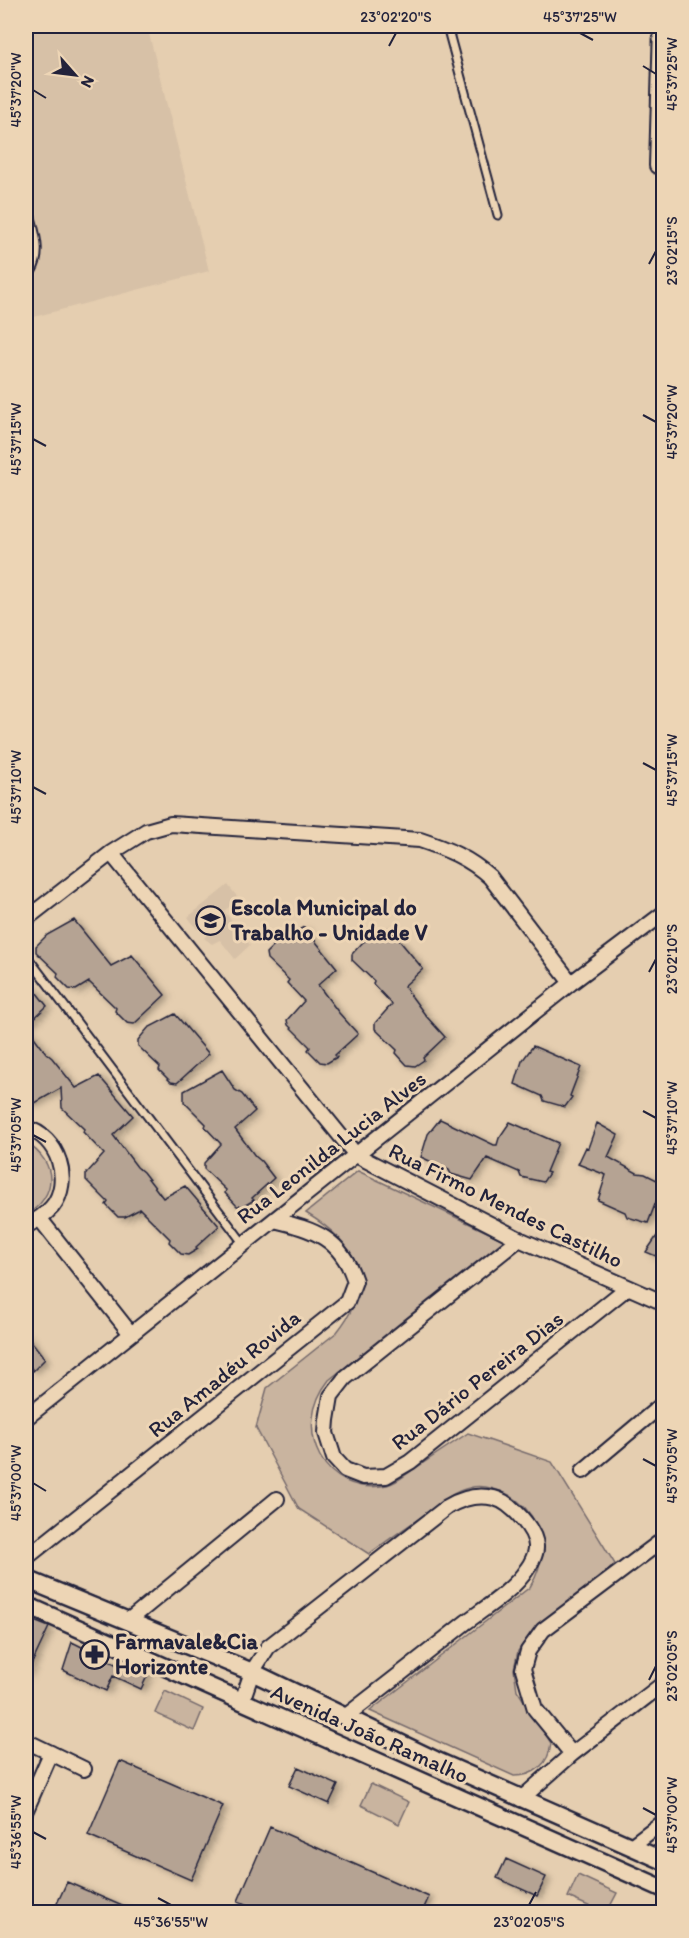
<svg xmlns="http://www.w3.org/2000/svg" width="689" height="1938" font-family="Itim,sans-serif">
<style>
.built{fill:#d7c1a7}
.green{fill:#c9b49f;stroke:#766b6d;stroke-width:1.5}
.building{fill:#b5a393;stroke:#22223b;stroke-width:1.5;filter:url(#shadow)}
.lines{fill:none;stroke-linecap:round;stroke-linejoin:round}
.service-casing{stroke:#22223b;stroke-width:11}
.minor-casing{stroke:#22223b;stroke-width:18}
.tertiary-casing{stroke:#22223b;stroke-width:21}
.service{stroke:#edd5b5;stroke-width:7}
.minor{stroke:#edd5b5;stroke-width:14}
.tertiary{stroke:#edd5b5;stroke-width:16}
.ticks{fill:none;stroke:#22223b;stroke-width:2}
.labels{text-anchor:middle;stroke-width:6;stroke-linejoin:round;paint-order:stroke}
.poi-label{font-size:22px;font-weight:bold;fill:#22223b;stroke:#edd5b5;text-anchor:start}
.street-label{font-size:22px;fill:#22223b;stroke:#edd5b5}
.neatline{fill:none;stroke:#22223b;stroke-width:2}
.ticks-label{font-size:15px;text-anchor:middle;fill:#22223b}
</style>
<defs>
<filter id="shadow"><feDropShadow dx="4.5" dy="2.5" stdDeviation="3" flood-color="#0004"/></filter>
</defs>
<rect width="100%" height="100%" fill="#e5ceb0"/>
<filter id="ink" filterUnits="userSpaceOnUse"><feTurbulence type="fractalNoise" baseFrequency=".0167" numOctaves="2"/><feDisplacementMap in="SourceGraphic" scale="12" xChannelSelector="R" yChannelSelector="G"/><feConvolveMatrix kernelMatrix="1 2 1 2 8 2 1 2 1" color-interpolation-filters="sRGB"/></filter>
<g filter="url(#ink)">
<!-- built -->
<path class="built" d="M26,26H147L209,271L26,319Z
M228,885L239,899L224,911L250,945L235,959L220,940L212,944L204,938L212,930L207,923L197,929L188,917Z"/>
<!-- green -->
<path class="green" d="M26,1143C58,1162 58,1196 26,1215Z
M358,1171L504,1240L329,1380C290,1429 324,1498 387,1485C397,1483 406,1474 414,1469C432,1457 450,1445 468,1433L552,1462L615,1564L533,1630L518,1651L514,1669L517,1690L551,1743C549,1764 535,1776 514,1776L370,1711L530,1587C542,1568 545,1547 536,1525C531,1513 521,1502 509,1495C497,1489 482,1484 469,1488C452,1492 439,1504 425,1514C407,1527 388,1540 369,1554L299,1509L256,1428L267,1388L337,1332C379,1280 357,1244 306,1213Z
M165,1691L203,1709L194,1731L155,1713Z
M371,1784L409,1802L399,1824L361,1805Z
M578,1875L617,1893L607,1912H602L568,1897Z"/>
<!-- building -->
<path class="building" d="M74,920L111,966L132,955L165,995L134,1024L127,1023L115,1011L116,1008L89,982L76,990L69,989L57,977L58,973L36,952V946L47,935Z
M304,927L337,968L318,985L339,1013L358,1034L335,1055L337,1057L327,1063L320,1062L308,1050L310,1047L288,1025L287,1020L304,1001L287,983L289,980L267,959L266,953L277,942Z
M389,928L423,969L404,986L426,1016L445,1037L423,1058L424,1060L415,1066L407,1065L396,1053L397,1050L375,1029V1023L392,1004L373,984L374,981L352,960V954L363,942Z
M26,979L47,1006L26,1026L46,1053L52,1058L76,1088L99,1076L133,1116L113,1135L137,1167L143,1172L163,1198L185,1186L219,1226L196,1247L198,1249L188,1255L181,1254L169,1242L170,1239L140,1209L125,1217H118L106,1205L108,1202L86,1180V1174L104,1154L83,1132L84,1129L62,1108L61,1088L35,1103H26Z
M175,1014L209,1054L177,1083L171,1082L159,1070L160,1067L138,1046V1040L148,1028Z
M533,1046L581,1067L570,1096L572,1097L565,1107L544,1101L542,1096L515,1084L522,1061Z
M222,1070L235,1090L242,1094L255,1111L235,1129L255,1156L261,1161L274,1178L252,1198L254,1200L244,1206H237L225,1193L226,1190L204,1169V1163L221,1144L205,1127L206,1124L184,1102V1091Z
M440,1119L494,1145H497L499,1138L510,1122L558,1143L546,1172L549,1173L543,1182L521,1177L519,1172L487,1158L472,1180L451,1174L449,1170L421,1157L428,1134Z
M597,1123L618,1135L608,1157L637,1173L645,1174L663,1183L648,1223L627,1217L625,1212L598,1200L606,1175L578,1164L586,1147L588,1148Z
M663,1227V1259L646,1252Z
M26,1334L45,1359L33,1371L26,1360Z
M29,1619L49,1627L26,1676V1629Z
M72,1642L125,1669L128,1662L149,1672L141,1689L113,1676L106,1691L63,1670Z
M120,1761L223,1806L191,1880L88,1835Z
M298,1767L338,1785L329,1804L289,1786Z
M270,1827L429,1897L422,1912H402L389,1906L386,1912H265L238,1901Z
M506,1859L546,1877L537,1896L497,1878Z
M67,1882L97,1895L136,1912H53Z"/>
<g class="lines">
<defs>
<path id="service" d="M447,26L498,215
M26,199C32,225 48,257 26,278
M26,955L243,1243"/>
<path id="minor" d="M657,166L661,26
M111,853L356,1155L519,1239L664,1303
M26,919L111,853L146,831L171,824L420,840C447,849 469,858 490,877L571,983
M26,1128C58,1136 73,1181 52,1207C44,1216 36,1221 26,1226
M40,1219L131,1334
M519,1239L345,1378L331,1396L327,1420L326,1433L334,1458L345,1470L363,1477L386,1476L410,1462L627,1288
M26,1418L571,983L664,913
M583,1471L664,1403
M26,1558L347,1302L355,1281C341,1238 315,1230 274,1220
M128,1621L277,1499
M242,1701L252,1672L268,1647L447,1507C462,1498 477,1494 494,1498C511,1502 537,1531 536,1548C536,1554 531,1564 527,1569C514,1590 485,1608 465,1623C426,1654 386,1685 346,1716
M26,1741L84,1769
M572,1754L535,1709L523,1669L528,1651L543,1630L664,1539
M521,1799L572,1754L664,1683
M26,1810L51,1753
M631,1846L664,1821"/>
<path id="tertiary" d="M26,1579L252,1672L435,1760L664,1861
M26,1605L664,1889"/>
</defs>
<!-- service casing -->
<use href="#service" class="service-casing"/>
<!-- minor casing -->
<use href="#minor" class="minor-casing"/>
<!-- tertiary casing -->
<use href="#tertiary" class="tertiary-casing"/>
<!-- service -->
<use href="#service" class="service"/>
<!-- minor -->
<use href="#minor" class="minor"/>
<!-- tertiary -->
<use href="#tertiary" class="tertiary"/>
</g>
</g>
<!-- ticks -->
<path class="ticks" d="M580,33L593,40M389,46L396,33M643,66L656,74M33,90L46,98M649,264L656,251M643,415L656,422M33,439L46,446M643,763L656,770M33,787L46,794M649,972L656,959M643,1111L656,1118M33,1135L46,1142M643,1459L656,1466M33,1483L46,1491M649,1680L656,1666M643,1808L656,1815M33,1832L46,1839M158,1898L171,1905M529,1905L536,1892"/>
<!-- icons -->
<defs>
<symbol id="university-ring" viewBox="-11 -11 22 22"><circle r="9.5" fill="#edd5b5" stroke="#22223b" stroke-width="1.5"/><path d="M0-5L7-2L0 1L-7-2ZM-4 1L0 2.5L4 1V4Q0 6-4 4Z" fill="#22223b"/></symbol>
<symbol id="pharmacy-ring" viewBox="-11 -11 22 22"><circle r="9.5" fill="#edd5b5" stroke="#22223b" stroke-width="1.5"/><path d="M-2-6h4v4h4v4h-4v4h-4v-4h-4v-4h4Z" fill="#22223b"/></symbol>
</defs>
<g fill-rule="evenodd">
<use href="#university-ring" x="194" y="904" width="33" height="33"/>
<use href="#pharmacy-ring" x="78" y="1638" width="33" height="33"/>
</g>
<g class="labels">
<!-- poi labels -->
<g class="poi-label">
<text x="231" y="915">Escola Municipal do<tspan x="231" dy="25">Trabalho - Unidade V</tspan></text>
<text x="115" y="1649">Farmavale&amp;Cia<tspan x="115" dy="25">Horizonte</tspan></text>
</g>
<!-- street labels -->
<g class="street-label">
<text transform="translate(331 1147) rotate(-38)" y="8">Rua Leonilda Lucia Alves</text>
<text transform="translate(506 1205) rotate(26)" y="8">Rua Firmo Mendes Castilho</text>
<text transform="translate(224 1373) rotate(-39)" y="8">Rua Amadéu Rovida</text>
<text transform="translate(477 1380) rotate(-38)" y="8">Rua Dário Pereira Dias</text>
<text transform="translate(370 1733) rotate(24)" y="8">Avenida João Ramalho</text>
</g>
</g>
<!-- margin -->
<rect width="689" height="1938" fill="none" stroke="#edd5b5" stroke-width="66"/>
<!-- north arrow -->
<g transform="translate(75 75) rotate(118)" stroke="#edd5b5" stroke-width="4.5" paint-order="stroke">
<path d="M0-4.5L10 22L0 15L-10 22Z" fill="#22223b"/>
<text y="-9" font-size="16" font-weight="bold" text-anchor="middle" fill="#22223b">N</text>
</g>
<rect x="33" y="33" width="623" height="1872" class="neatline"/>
<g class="ticks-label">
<text x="396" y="22">23°02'20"S</text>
<text x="580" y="22">45°37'25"W</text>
<text transform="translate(672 74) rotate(-90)" y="5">45°37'25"W</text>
<text transform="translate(16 90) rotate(-90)" y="5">45°37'20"W</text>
<text transform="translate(672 251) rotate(-90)" y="5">23°02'15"S</text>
<text transform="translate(672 422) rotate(-90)" y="5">45°37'20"W</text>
<text transform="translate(16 439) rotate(-90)" y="5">45°37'15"W</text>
<text transform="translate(672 770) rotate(-90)" y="5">45°37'15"W</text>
<text transform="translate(16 787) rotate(-90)" y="5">45°37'10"W</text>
<text transform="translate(672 959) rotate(-90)" y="5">23°02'10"S</text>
<text transform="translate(672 1118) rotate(-90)" y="5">45°37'10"W</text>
<text transform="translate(16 1135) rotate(-90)" y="5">45°37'05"W</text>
<text transform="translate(672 1466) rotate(-90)" y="5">45°37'05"W</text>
<text transform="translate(16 1483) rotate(-90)" y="5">45°37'00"W</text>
<text transform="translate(672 1666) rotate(-90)" y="5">23°02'05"S</text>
<text transform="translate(672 1815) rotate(-90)" y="5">45°37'00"W</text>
<text transform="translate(16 1832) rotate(-90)" y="5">45°36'55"W</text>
<text x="171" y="1927">45°36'55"W</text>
<text x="529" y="1927">23°02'05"S</text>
</g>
</svg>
